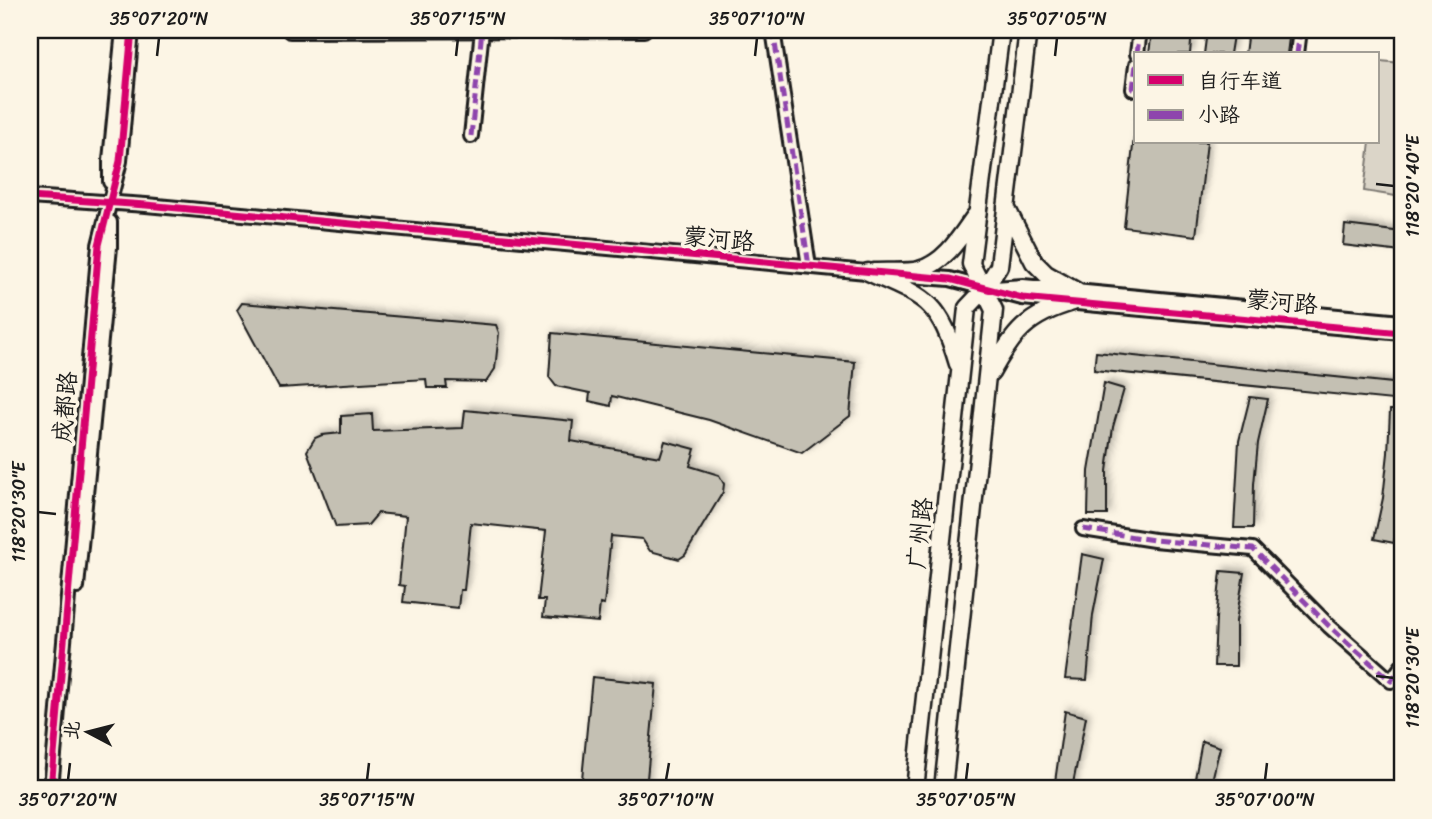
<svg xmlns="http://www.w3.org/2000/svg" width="1432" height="819" font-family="Sriracha,'LXGW WenKai TC',sans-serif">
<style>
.pitch{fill:#dbd5c8;stroke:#7c7872;stroke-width:2}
.building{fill:#c4c0b3;stroke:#1c1c1c;stroke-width:2;filter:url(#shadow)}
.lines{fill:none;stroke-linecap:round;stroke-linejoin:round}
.minor-casing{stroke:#1c1c1c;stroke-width:18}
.major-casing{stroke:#1c1c1c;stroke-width:21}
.minor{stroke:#fcf5e5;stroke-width:12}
.major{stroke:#fcf5e5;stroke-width:16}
.quiet{stroke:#8e44ad;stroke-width:5;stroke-dasharray:10 5;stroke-linecap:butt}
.cycleway-casing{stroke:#fcf5e5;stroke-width:11}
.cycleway{stroke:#d6006c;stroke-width:7}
.ticks{fill:none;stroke:#1c1c1c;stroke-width:2.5}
.labels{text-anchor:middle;stroke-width:7;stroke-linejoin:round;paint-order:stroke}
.street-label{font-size:24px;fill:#1c1c1c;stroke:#fcf5e5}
.neatline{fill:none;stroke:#1c1c1c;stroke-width:2.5}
.ticks-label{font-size:18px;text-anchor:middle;fill:#1c1c1c}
</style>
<defs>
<filter id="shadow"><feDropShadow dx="3.5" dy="-3.5" stdDeviation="3.5" flood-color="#0004"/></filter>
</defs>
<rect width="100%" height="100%" fill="#fcf5e5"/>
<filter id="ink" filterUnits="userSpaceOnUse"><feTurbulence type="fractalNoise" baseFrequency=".0143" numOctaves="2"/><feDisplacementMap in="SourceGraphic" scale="14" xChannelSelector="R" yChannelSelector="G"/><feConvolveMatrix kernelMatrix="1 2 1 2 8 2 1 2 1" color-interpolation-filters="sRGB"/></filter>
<g filter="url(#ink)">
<!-- pitch -->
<path class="pitch" d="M1380,61L1402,63V197L1364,191L1370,142H1378V80Z"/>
<!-- building -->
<path class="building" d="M1152,30H1192L1190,54H1149Z
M1225,30L1233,35L1230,54H1204L1207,31Z
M1248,30H1290L1287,54H1245Z
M1136,119V142H1207L1196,236L1124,227Z
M1345,225L1402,232V252L1343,245Z
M242,303L496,325L499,333L495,369L486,382L446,381L447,388H427L426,379L279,388L237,310Z
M552,333L855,362L850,416L802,453L709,420L612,396L611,406L589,401L590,393L556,386L549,377Z
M1096,352L1402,384V401L1094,370Z
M1104,383L1124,389L1113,427L1107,471V515H1088L1089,471Z
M1250,397L1268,399L1258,443L1254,484L1253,528H1234L1239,441Z
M465,410L573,421L571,441L660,457L665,441L695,449L690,466L719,475L724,484L723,492L685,555L679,559L650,551L642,539L611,536L604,605L600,604L598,622L543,617L545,600H538L546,531L471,523L464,590H460L458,608L403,602L405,586L399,585L406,516L378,513L368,525L336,527L307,451L315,438L322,435L341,433V416L372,414L373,431L463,428Z
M1390,410H1402V498L1394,543L1374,539L1383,498L1388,453Z
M1082,554L1104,559L1093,615L1087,680L1065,679Z
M1221,571L1244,573L1236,621V666H1214L1216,618Z
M592,677L656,684L646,789H581Z
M1065,711L1086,717L1072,789H1054Z
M1202,741L1220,747L1210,789H1193Z"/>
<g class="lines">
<defs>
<path id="minor" d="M773,30L809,266
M290,31L644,30
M1137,54L1140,30
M1297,54L1300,30
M1136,65L1133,89L1136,90
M471,136L482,30
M110,182V160L123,30
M30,197L146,205L877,273
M909,276L950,279L1022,298L1402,333
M995,288L1023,286L1402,322
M1083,529L1154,540L1253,549L1329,626L1391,681L1402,666
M77,587L110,247V222
M51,789L99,245L120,161L132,30"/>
<path id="major" d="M1006,207L1034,262L1046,274L1076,291
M868,272C927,298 939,300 958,364
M874,272C888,271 906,273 919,270C945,263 961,236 975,216
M991,373C1013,333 1027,315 1073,302
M915,789L967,308L985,289L999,266L1028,30
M943,789L994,310L971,264L1001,30"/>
</defs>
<!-- minor casing -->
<use href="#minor" class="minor-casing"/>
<!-- major casing -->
<use href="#major" class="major-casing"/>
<!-- minor -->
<use href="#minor" class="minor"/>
<!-- major -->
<use href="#major" class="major"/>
<!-- quiet -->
<path class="quiet" d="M773,30L809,266
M290,31L644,30
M1137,54L1140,30
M1297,54L1300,30
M1136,65L1133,89L1136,90
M471,136L482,30
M1083,529L1154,540L1253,549L1329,626L1391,681L1402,666"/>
<defs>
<path id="cycleway" d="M30,197L146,205L950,279L1022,298L1402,333
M51,789L99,245L120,161L132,30"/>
</defs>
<!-- cycleway casing -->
<use href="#cycleway" class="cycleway-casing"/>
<!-- cycleway -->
<use href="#cycleway" class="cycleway"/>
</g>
</g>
<!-- ticks -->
<path class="ticks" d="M157,56L159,38M456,56L458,38M755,56L757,38M1055,56L1057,38M1376,184L1394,186M38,512L56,514M1376,676L1394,678M68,780L70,763M367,780L369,763M666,780L669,763M966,780L968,763M1265,780L1267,763"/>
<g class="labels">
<!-- street labels -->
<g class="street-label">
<text transform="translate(719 239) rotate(5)" y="8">蒙河路</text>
<text transform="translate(1282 302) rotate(5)" y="8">蒙河路</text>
<text transform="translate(65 407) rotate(-85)" y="8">成都路</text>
<text transform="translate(920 533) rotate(-84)" y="8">广州路</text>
</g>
</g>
<!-- margin -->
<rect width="1432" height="819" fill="none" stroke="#fcf5e5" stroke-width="77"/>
<!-- legend -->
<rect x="1134" y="52" width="245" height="91" fill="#fcf5e5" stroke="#a29e95" stroke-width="2"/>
<rect x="1148" y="75" width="35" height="10" fill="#d6006c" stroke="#a29e95" stroke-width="2"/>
<text x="1198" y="88" font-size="21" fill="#1c1c1c">自行车道</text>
<rect x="1148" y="110" width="35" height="10" fill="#8e44ad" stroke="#a29e95" stroke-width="2"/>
<text x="1198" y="122" font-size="21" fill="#1c1c1c">小路</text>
<!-- north arrow -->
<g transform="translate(88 732) rotate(277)" stroke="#fcf5e5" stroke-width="5" paint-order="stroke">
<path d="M0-5L12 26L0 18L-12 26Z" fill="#1c1c1c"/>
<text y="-10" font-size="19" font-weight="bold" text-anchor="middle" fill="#1c1c1c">北</text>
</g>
<rect x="38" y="38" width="1356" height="742" class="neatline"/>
<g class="ticks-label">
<text x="159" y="25">35°07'20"N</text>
<text x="458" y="25">35°07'15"N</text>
<text x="757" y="25">35°07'10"N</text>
<text x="1057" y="25">35°07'05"N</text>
<text transform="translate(1413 186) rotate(-90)" y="6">118°20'40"E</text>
<text transform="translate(19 512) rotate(-90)" y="6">118°20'30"E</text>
<text transform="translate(1413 678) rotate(-90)" y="6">118°20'30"E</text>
<text x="68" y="806">35°07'20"N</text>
<text x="367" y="806">35°07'15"N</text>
<text x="666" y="806">35°07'10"N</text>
<text x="966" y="806">35°07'05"N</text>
<text x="1265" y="806">35°07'00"N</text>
</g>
</svg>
